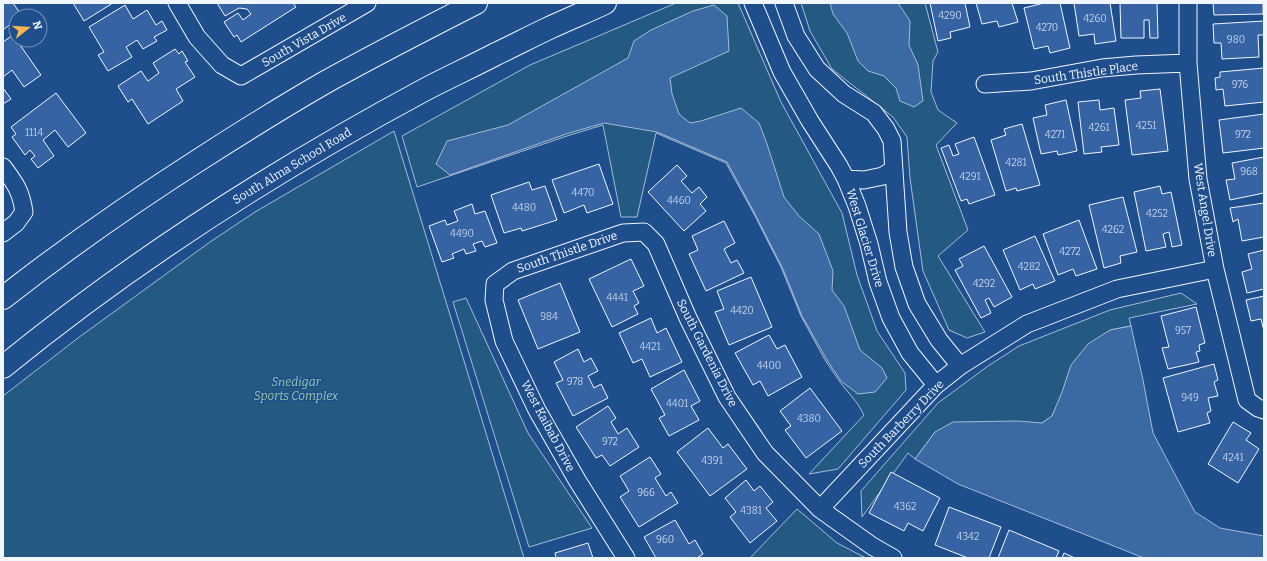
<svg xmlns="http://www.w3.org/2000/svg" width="1267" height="561" font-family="Bitter,serif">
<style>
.green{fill:#245a82;stroke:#a8bbd7}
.water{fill:#3b69a3;stroke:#a8bbd7}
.building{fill:#3563a3;stroke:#f2f6ff}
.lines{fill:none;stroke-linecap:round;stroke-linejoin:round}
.street-casing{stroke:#f2f6ff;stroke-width:19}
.secondary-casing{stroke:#f2f6ff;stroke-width:24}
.street{stroke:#1f4e8c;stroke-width:17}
.secondary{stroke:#1f4e8c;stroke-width:22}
.labels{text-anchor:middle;stroke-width:3;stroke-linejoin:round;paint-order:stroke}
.number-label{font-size:10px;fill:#c3d1e8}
.street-label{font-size:12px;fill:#f2f6ff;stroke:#1f4e8c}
.park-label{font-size:12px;font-style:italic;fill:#97c8a6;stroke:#1f4e8c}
</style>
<rect width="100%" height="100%" fill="#1f4e8c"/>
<!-- green -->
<path class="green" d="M676,3H738L781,102L842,213L857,275L877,331L905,373L906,390L838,469L809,474L864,415L857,403L840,382L825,360L801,316L781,267L754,214L726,163L656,133L637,217H621L603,125L570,135L417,187L402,136L530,65Z
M801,3H925L938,52L933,61L931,92L938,110L957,123L936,145L968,230L938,256L985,332L967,338L949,330L923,271L910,178L907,137L893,117L832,69L810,31Z
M394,131L524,558H3V396L78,338L210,242L255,212Z
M1181,293L1197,304L1129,318L1131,326L1110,330L1060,400L1052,416L1042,423L935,432L915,459L908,453L862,517L861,491L938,403L988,366L1019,346L1110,310Z
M466,298L528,433L592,528L529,547L453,302Z
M797,509L837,543L866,558H750Z"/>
<!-- water -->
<path class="water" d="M830,3H898L910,21L909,45L918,65L923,101L914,107L900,101L896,88L884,76L868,71L858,61L847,33L833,14Z
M714,5L727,16L729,51L670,78L672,94L679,114L690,123L701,121L741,108L759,123L767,144L784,197L799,216L819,234L833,271L832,290L844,306L860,350L882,368L887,378L875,392L858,394L841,381L827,360L802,316L783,269L755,214L727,162L657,132L604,123L569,133L450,175L436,164L447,141L508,125L628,58L634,41L651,30L693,11Z
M1131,326L1143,380L1153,433L1195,512L1220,528L1264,536V558H1144L958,484L915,459L935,432L953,422L1018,421L1042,423L1052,416L1062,392L1071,365L1088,344L1110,330Z"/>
<!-- building -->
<path class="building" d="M3,3H13L22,16H16V20L3,30Z
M73,3H113L84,21Z
M217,3H293L296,7L241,42L237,35L234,37L224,22L238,13L243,20L251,14L247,9L239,8L225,16Z
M930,3H965L970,27L950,32L951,38L938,41Z
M976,3H1012L1018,22L999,27L997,21L982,24Z
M1044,3H1060L1070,48L1050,53L1048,46L1034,49L1024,8Z
M1074,3H1110L1116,41L1095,44L1094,34L1079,36Z
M1120,3H1157L1158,38H1150L1149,20H1144V38H1121Z
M1213,3H1263V14L1214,15Z
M125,5L133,19L147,10L156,25L162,21L167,30L154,37L157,41L143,49L137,40L126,47L132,57L108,71L98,55L104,52L89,27Z
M1264,21V35H1258L1259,57L1222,59L1221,43H1214L1213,24Z
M13,35L41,75L24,87L12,70L3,77V42Z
M175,49L179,54L182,51L188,61L185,62L195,77L176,89L183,101L148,124L132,99L128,102L118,86L141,71L148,81L159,73L153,63Z
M1264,68V102L1225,106L1223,89L1216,90L1215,78L1220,77V72Z
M3,88L11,99L3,104Z
M1160,89L1168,151L1132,155L1125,100L1141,98L1140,91Z
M56,93L86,133L68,147L55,130L43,140L54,156L38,168L31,159L35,156L30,150L25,155L12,137L16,134L11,127Z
M1066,100L1077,151L1058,155L1057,151L1041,154L1033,118L1047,115L1045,105Z
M1099,100L1100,110L1114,108L1119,145L1101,147L1102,152L1084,154L1078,102Z
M1264,114V148L1223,153L1219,120Z
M1022,124L1040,185L1017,191L1016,188L1006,191L991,140L1006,135L1004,129Z
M974,137L995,195L969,204L967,199L961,201L941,148L949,145L953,156L959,154L955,144Z
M1264,157V193L1230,200L1226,180L1235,179L1232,163Z
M599,164L613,204L587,213L584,205L564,213L552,180Z
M677,165L687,176L681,181L692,193L699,187L707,197L700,204L706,211L684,231L648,192Z
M529,182L532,190L545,186L557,220L522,231L521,228L504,233L491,195Z
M1160,186L1162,194L1171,192L1182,245L1172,247L1169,232L1163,234L1166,247L1146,251L1134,192Z
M1123,197L1137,252L1120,256L1121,263L1104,268L1089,205Z
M1264,203V237L1242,241L1238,219L1233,222L1230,208Z
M472,204L475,214L485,211L497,243L485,247L482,241L473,244L476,251L466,254L464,249L452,254L454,258L442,262L429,226L445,220L447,225L458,221L454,211Z
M1079,220L1097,269L1076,276L1073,269L1058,275L1043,234Z
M724,221L735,243L724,249L731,263L737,260L744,273L706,291L689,254L698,250L692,236Z
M1035,236L1055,281L1035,289L1033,284L1020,290L1003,250Z
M984,246L1012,297L994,307L989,298L985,300L991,313L981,318L955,270L963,266L959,259Z
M1264,250V289L1247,293L1242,272L1252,269L1248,254Z
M631,259L644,286L633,291L639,303L634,306L638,314L612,327L589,279Z
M751,277L772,327L729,345L715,312L724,309L717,291Z
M560,283L580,332L538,349L518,300Z
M1264,296V331L1261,319L1251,321L1246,300Z
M1196,307L1205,343L1199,345L1200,351L1196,352L1199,362L1168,369L1162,348L1169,347L1161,316Z
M651,318L657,333L666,328L682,362L650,377L642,359L633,363L619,333Z
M769,335L777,349L785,345L802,377L768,396L760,381L753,385L735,353Z
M578,349L584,362L591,358L598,371L588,376L594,388L601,384L608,398L573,416L556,383L563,380L554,362Z
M1214,364L1218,380L1214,382L1218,396L1208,398L1211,411L1207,413L1210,423L1178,432L1163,378Z
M684,370L700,401L691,406L699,420L669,436L659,418L665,415L651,389Z
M810,388L842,431L806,458L785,430L791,426L780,411Z
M608,406L616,418L611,422L618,434L627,428L639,447L610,466L602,455L596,458L576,427Z
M1233,422L1251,433L1246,440L1259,449L1238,483L1208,464Z
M708,428L723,448L728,444L747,469L710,496L677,452Z
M650,457L661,474L655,478L666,496L671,492L678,503L639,527L620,497L629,491L620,476Z
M891,472L940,498L923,531L908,523L904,531L869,513Z
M746,480L754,491L760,486L773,502L766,508L777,521L750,543L730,517L736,512L725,498Z
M949,507L1001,527L989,558H968L935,545Z
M675,520L689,544L695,540L703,554L697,558H656L644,537Z
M1009,530L1059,551L1056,558H998Z
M588,543L593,558H556L555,553Z
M1064,553L1075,558H1062Z"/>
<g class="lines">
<defs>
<path id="street" d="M177,3L197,37L222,65L241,76L367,3
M753,3L782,72L810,121L839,166L846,179L857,206L869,244L878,282L891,318L910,353L936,385
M784,3L796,36L817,69L844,94L874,113L886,129L892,141L898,232L904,267L917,304L939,340L960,366
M1188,3V63L1198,179L1215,269L1247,400L1258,408L1264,410
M985,84L1031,81L1102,68L1136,65L1188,63
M3,167C15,183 21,191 24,212L16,223L3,233
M846,179L864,180L883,176L894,169
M820,509L936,385L960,366L1027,324L1117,289L1215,269
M626,558L577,480L537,410L504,341L494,300L495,284L513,271L623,233L644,232L656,244L688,318L727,397L765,453L820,509L872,546L893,558"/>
<path id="secondary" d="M3,298C68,247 136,200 205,156C244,131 284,106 324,83C374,55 425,29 476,3
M3,367C134,260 277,169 426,89C449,77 473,66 496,54C513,46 530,37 547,29C566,20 586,12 605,3"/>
</defs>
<!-- street casing -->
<use href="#street" class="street-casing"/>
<!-- secondary casing -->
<use href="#secondary" class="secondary-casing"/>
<!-- street -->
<use href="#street" class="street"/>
<!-- secondary -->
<use href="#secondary" class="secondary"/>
</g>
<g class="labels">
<!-- number labels -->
<g class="number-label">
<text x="950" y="19">4290</text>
<text x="1095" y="22">4260</text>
<text x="1047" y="31">4270</text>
<text x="1236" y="43">980</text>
<text x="1240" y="88">976</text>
<text x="1146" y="129">4251</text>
<text x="1099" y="131">4261</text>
<text x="34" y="136">1114</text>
<text x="1055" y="138">4271</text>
<text x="1243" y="138">972</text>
<text x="1016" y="166">4281</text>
<text x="1249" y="175">968</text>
<text x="970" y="180">4291</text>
<text x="583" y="196">4470</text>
<text x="679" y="204">4460</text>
<text x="524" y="211">4480</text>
<text x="1157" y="217">4252</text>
<text x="1113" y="233">4262</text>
<text x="462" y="237">4490</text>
<text x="1070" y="255">4272</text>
<text x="1029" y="270">4282</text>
<text x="984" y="287">4292</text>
<text x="617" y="301">4441</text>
<text x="742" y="314">4420</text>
<text x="549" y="320">984</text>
<text x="1183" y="334">957</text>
<text x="650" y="350">4421</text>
<text x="769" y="369">4400</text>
<text x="575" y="385">978</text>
<text x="1190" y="401">949</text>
<text x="677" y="407">4401</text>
<text x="809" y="422">4380</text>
<text x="610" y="445">972</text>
<text x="1233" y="461">4241</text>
<text x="712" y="464">4391</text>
<text x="646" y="496">966</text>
<text x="905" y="510">4362</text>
<text x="751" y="514">4381</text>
<text x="968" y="540">4342</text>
<text x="665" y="543">960</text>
</g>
<!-- street labels -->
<g class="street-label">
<text transform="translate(304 40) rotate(-30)" y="4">South Vista Drive</text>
<text transform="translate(1086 73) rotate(-8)" y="4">South Thistle Place</text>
<text transform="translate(292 166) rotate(-31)" y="4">South Alma School Road</text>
<text transform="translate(1205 210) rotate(81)" y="4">West Angel Drive</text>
<text transform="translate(865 238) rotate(73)" y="4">West Glacier Drive</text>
<text transform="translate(567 252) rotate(-19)" y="4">South Thistle Drive</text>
<text transform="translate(707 353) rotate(63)" y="4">South Gardenia Drive</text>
<text transform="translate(901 424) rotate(-46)" y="4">South Barberry Drive</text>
<text transform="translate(548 426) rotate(62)" y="4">West Kaibab Drive</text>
</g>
<!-- park labels -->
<g class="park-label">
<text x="296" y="386">Snedigar<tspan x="296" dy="14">Sports Complex</tspan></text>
</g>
</g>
<!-- border -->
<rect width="1267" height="561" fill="none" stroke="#f2f6ff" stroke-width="8"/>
<!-- north arrow -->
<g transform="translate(28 28) rotate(73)"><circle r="19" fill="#1f4e8c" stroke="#7391ba"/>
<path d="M0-3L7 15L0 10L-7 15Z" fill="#ffb74d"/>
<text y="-6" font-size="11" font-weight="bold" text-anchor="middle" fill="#f2f6ff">N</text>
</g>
</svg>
